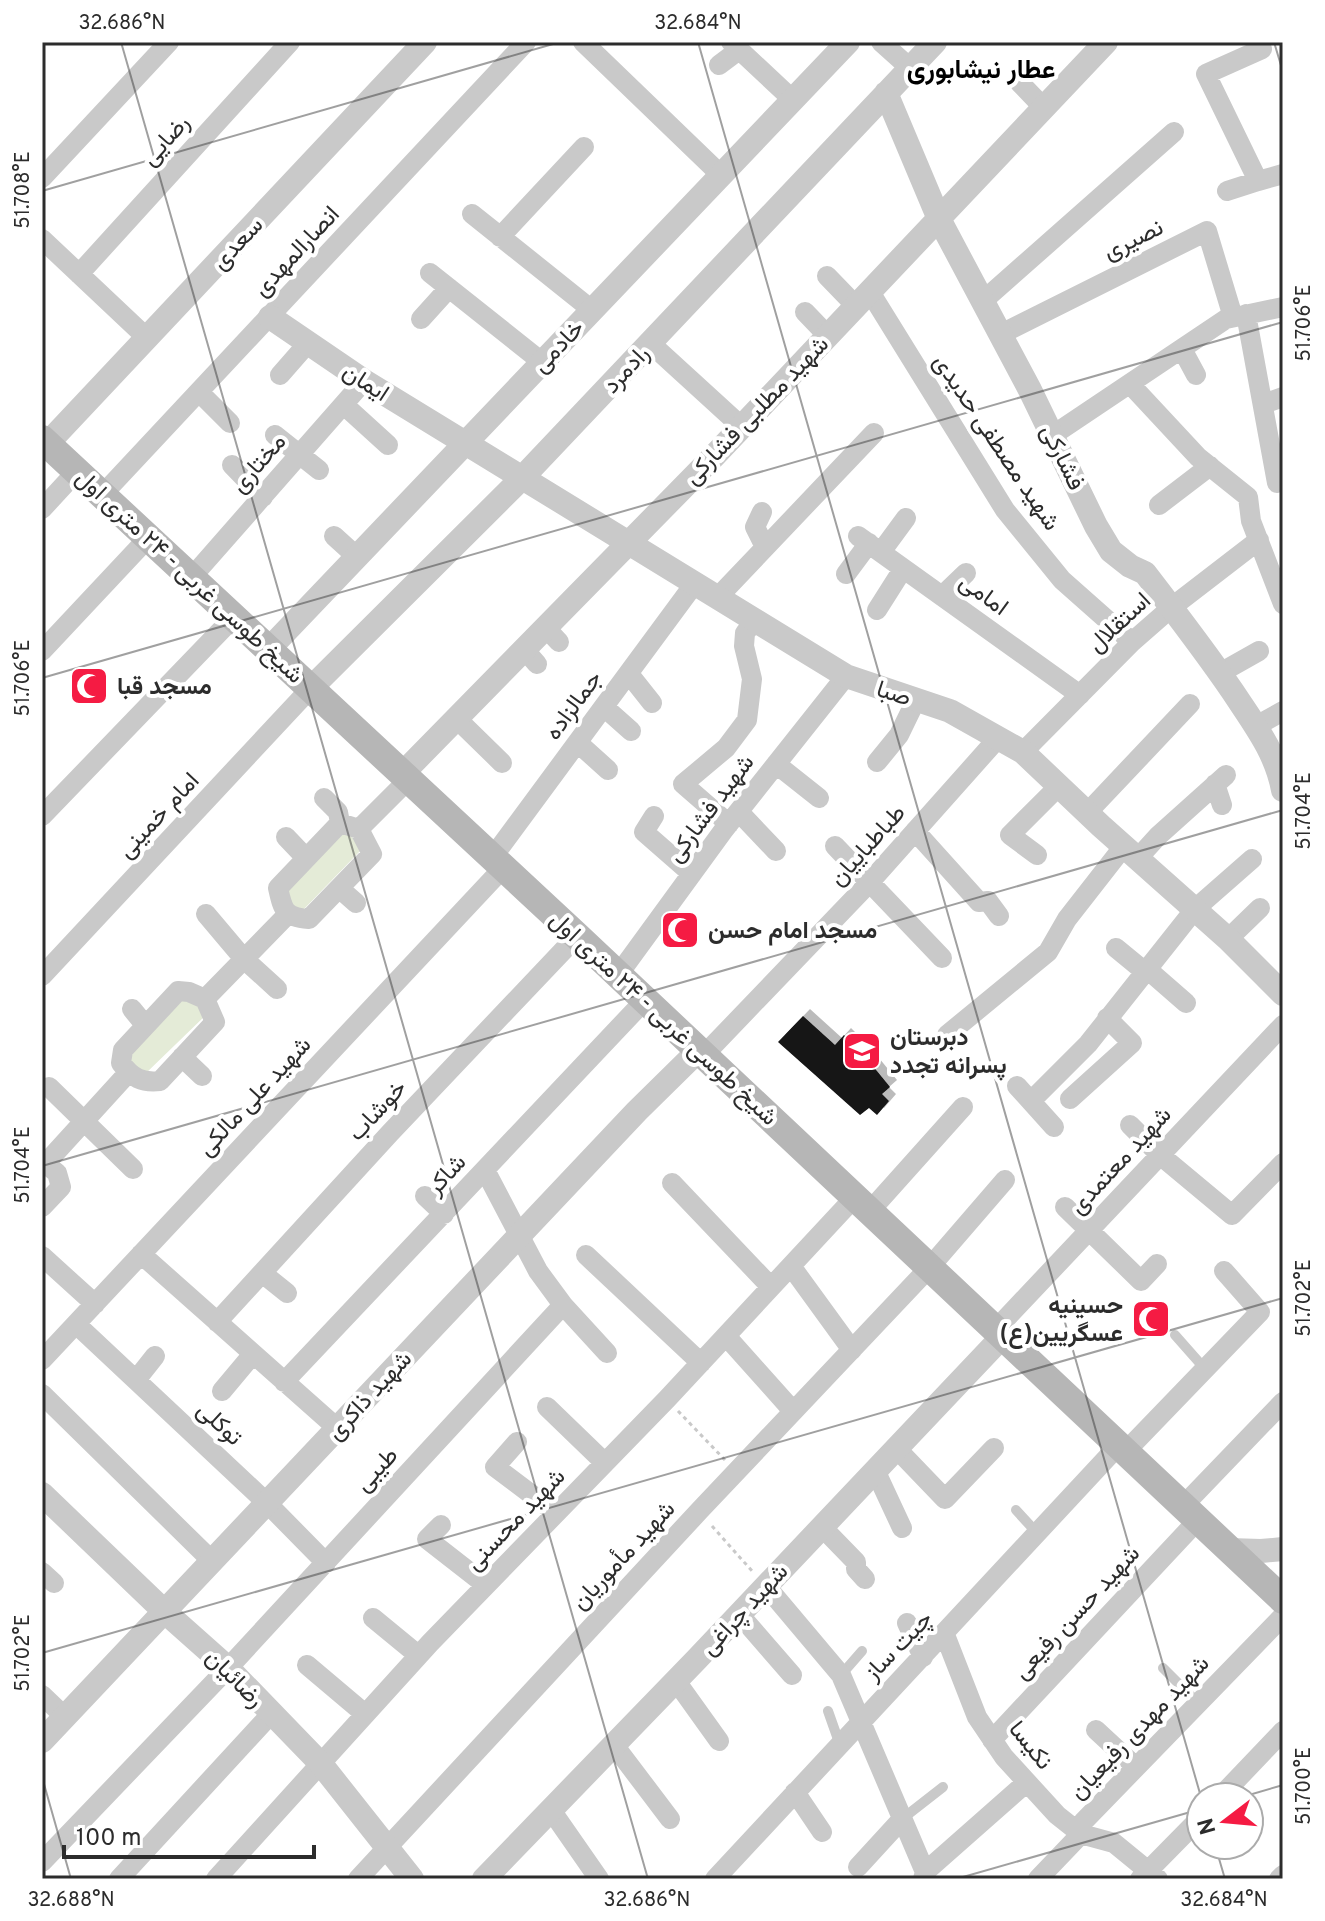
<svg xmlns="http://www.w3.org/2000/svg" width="1325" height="1921" font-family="Overpass,Vazirmatn,sans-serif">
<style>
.green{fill:#e4ebd7}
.building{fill:#131313;filter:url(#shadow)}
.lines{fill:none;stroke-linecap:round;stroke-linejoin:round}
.path{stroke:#c9c9c9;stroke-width:3;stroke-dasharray:4 4;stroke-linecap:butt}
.service{stroke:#c9c9c9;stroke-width:10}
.minor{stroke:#c9c9c9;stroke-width:20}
.tertiary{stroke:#c9c9c9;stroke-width:24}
.secondary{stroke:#b6b6b6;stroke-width:28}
.ticks{fill:none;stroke:#2c2c2c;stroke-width:2;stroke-opacity:0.45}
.labels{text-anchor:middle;stroke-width:8;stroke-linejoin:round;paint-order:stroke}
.street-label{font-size:24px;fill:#2c2c2c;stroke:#fff}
.poi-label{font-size:24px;font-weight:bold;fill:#2c2c2c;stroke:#fff;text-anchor:start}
.neighbourhood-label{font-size:26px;font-weight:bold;fill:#000;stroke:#fff}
.neatline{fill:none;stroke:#2c2c2c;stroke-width:3}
.ticks-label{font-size:20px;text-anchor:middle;fill:#2c2c2c}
</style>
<defs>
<filter id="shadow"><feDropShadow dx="7" dy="-7" stdDeviation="0" flood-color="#0004"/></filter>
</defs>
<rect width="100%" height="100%" fill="#fff"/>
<!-- green -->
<path class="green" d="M345,832L356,840L361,850L303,910L293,907L284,890Z
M183,999L200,1006L207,1014L144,1075L127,1057Z"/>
<!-- building -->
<path class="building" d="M803,1016L835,1045L844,1035L861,1052L854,1059L866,1070L872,1065L890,1087L882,1094L889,1101L877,1115L869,1108L860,1115L778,1042Z"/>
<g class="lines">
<!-- path -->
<path class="path" d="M678,1411L725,1460
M712,1526L752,1571"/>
<!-- service -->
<path class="service" d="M1175,1335L1205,1369
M1016,1510L1037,1533
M1163,1668L1198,1703
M841,1675L862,1651
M828,1711L840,1745
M902,1819L943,1787"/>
<!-- minor -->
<path class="minor" d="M583,42L721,175
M731,42L793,100
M881,42L910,68
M1262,49L1206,74L1258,181L1283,174
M719,65L739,50
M1020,83L1044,108
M42,178L169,42
M1227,191L1258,181
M472,214L592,310
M500,237L584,147
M42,239L147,338
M430,273L542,362
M79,274L290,42
M827,276L856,306
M870,292L1005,510L1062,580L1132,642
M984,300L1174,132
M805,312L828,336
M1246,314L1277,483
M421,319L449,288
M1001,334L1207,231L1233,317
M650,343L742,427
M1182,349L1196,375
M280,375L308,343
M1130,384L1198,457L1248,497L1251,521L1283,604
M199,392L230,423
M1263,404L1283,397
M344,405L388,445
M275,435L319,470
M1053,435L1226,319L1283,307
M232,465L263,497
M102,495L526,42
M1159,505L1210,466
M42,509L77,471
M762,512L755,527L765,547
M334,536L356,556
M858,536L1080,695
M881,552L906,518
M846,574L869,543
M191,578L364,381
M942,596L966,573
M718,597L874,433
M877,610L903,569
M545,627L559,642
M524,649L537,664
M42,651L148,538
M1220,673L1259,651
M629,674L652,703
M604,707L631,731
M456,718L502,763
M1256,726L1283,711
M578,743L608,770
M1023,752L1132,642L1172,607L1259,540
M877,762L899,735L916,700
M776,764L819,798
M1215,784L1222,805
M324,798L338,812L340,823
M739,812L776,851
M1087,813L1190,704
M42,816L233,618
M654,816L644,832L692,874
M340,823L359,829L372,854L309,919C284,917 283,910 278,888Z
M729,824L683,784L726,748L747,720L752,679L744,646L745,633L755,620
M359,829L408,780
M915,831L979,902L988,901L999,916
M286,837L306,858
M835,846L942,958
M1037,855L1010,835L1059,786
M492,858L695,583
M1138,858L1158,836L1226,775
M339,888L356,903
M206,914L244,959L277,989
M1228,939L1260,908
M1116,948L1144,971
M1147,969L1186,1003
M618,975L723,831L846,676
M42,976L310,689
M178,991L189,992L205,999L215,1022L160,1081C142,1083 132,1078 121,1063L123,1050Z
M205,999L288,914
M132,1009L145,1025
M947,1035L1048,952L1067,919L1124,846
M703,1056L869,883L999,737
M182,1057L202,1076
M1017,1086L1054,1127
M49,1087L133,1169
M1070,1099L1132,1043L1107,1018
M1031,1101L1088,1044L1195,909L1252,859
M1130,1125L1160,1155L1232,1215L1283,1163
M42,1161L57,1173L61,1187L42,1207
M46,1163L128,1073
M485,1170L538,1271L563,1305L607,1353
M672,1183L771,1287
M425,1196L444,1214
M1065,1207L1141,1281L1157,1264
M869,1212L963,1107
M141,1254L337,1428
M586,1255L701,1363
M42,1256L95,1304
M791,1266L852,1350
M262,1273L287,1293
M217,1322L390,1133L577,936
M76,1324L267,1503L326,1563
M995,1330L1283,1025
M726,1336L793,1411
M42,1360L503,868
M136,1380L155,1356
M284,1382L645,1000
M222,1391L253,1354
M42,1394L212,1561
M547,1407L605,1463
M517,1442L495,1467L556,1513
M896,1448L945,1499L994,1448
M1125,1452L1260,1312L1224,1271
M875,1470L902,1528
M1183,1506L1283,1402
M441,1525L427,1539L486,1585
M822,1527L856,1562V1569L865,1579
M42,1572L54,1583
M766,1586L841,1675L925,1872L923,1879
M739,1614L792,1675
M373,1618L418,1655
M907,1623L923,1657
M945,1635L977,1717L1004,1757L1057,1815L1081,1834L1114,1843L1158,1879
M307,1665L365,1714
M676,1681L719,1741
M42,1695L65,1717
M1096,1730L1136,1767
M992,1740L1198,1520
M614,1745L670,1819
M795,1792L822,1832
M1220,1797L1283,1731
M551,1810L599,1879
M42,1862L228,1668L563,1305
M858,1867L902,1819
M925,1872L1027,1782
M119,1879L271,1714
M216,1879L430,1643L667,1399L854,1198
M358,1879L700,1510L929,1268L1005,1180
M715,1879L1118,1446
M1038,1879L1081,1834L1083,1822L1283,1616
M1140,1879L1201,1817
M1279,1879L1283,1875"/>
<!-- tertiary -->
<path class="tertiary" d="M886,93L939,219L1030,390L1096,526L1111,551L1130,566L1145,573C1175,612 1205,651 1233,692C1254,724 1276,752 1283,790
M270,317L364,381L846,676L950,711L1023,752L1101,826L1228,939L1283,994
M47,444L425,42
M268,650L848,42
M310,689L522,478L935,42
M402,774L715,455L1106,42
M42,1494L165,1612L228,1668L321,1764L412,1879
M1229,1550L1261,1551L1283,1549
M42,1741L637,1111L698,1051
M484,1879L697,1659L1002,1337"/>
<!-- secondary -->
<path class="secondary" d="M42,439L577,936L1283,1600"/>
</g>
<!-- ticks -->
<path class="ticks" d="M121,42L648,1879M698,42L1201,1797M1274,42L1283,72M42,191L560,42M42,678L1283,322M42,1166L1283,810M42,1653L1283,1298M42,1777L71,1879M1242,1797L1283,1785M1215,1845L1225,1879M956,1879L1201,1809"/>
<!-- icons -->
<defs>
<symbol id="mosque-square" viewBox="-11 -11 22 22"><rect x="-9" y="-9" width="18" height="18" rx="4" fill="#f51b43" stroke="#fff"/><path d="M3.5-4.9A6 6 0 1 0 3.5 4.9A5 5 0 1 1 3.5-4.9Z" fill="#fff"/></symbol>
<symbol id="school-square" viewBox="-11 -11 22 22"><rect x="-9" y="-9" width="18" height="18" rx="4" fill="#f51b43" stroke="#fff"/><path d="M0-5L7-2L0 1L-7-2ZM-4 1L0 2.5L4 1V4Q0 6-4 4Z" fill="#fff"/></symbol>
</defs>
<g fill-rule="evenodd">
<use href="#mosque-square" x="67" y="664" width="44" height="44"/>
<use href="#mosque-square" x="658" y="908" width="44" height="44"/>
<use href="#school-square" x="840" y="1029" width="44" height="44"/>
<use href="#mosque-square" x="1129" y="1297" width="44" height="44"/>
</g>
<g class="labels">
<!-- street labels -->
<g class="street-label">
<text transform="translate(165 140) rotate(-48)" y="8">رضایی</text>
<text transform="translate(1133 239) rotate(-26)" y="8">نصیری</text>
<text transform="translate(237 243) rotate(-47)" y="8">سعدی</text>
<text transform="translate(296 251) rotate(-47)" y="8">انصارالمهدی</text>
<text transform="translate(558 346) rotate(-46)" y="8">خادمی</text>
<text transform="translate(626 369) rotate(-47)" y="8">رادمرد</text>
<text transform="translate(366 382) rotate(33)" y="8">ایمان</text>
<text transform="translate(756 410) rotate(-46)" y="8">شهید مطلبی فشارکی</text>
<text transform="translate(997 442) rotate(56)" y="8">شهید مصطفی حدیدی</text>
<text transform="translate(1063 457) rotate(64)" y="8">فشارکی</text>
<text transform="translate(258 463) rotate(-49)" y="8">مختاری</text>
<text transform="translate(190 576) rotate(43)" y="8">شیخ طوسی غربی - ۲۴ متری اول</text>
<text transform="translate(984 594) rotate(36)" y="8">امامی</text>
<text transform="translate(1119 622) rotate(-43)" y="8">استقلال</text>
<text transform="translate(894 693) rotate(18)" y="8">صبا</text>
<text transform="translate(573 705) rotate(-54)" y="8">جمالزاده</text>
<text transform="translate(710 808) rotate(-53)" y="8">شهید فشارکی</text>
<text transform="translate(158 815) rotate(-47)" y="8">امام خمینی</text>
<text transform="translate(867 845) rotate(-48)" y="8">طباطباییان</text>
<text transform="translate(664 1018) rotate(43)" y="8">شیخ طوسی غربی - ۲۴ متری اول</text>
<text transform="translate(254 1096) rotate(-47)" y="8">شهید علی مالکی</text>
<text transform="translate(377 1110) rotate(-47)" y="8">خوشاب</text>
<text transform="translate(1120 1160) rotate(-47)" y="8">شهید معتمدی</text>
<text transform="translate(446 1174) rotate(-47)" y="8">شاکر</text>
<text transform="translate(369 1395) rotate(-47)" y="8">شهید ذاکری</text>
<text transform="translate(220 1423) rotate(43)" y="8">توکلی</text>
<text transform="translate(376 1469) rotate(-47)" y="8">طیبی</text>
<text transform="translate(515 1519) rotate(-46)" y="8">شهید محسنی</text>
<text transform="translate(623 1555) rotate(-47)" y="8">شهید مأموریان</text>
<text transform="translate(744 1609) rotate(-47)" y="8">شهید چراغی</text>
<text transform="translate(1076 1612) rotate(-47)" y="8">شهید حسن رفیعی</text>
<text transform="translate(898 1645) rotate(-46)" y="8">چیت ساز</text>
<text transform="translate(235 1678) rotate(45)" y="8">رضائیان</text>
<text transform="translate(1139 1727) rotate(-46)" y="8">شهید مهدی رفیعیان</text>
<text transform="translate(1031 1745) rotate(51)" y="8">نکیسا</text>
</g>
<!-- poi labels -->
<g class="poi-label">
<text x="117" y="694">مسجد قبا</text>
<text x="708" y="938">مسجد امام حسن</text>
<text x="890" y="1045">دبرستان<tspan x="890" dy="28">پسرانه تجدد</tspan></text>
<text x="1123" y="1313" text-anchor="end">حسینیه<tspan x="1123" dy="28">عسگریین(ع)</tspan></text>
</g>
<!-- neighbourhood labels -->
<g class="neighbourhood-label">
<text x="981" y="78">عطار نیشابوری</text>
</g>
</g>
<!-- border -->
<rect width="1325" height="1921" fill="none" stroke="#ffffff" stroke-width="88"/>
<!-- north arrow -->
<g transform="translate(1225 1821) rotate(254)"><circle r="38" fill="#ffffff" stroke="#ababab" stroke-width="2"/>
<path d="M0-6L14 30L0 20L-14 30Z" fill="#f51b43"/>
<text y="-12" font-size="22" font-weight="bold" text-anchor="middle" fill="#2c2c2c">N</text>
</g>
<!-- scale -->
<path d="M64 1845v12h250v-12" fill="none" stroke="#2c2c2c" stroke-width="4"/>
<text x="76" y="1845" font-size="24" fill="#2c2c2c" stroke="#ffffff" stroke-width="6" paint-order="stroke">100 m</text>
<rect x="44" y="44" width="1237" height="1833" class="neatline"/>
<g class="ticks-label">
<text x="122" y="29">32.686°N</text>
<text x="698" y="29">32.684°N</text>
<text transform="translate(22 190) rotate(-90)" y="7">51.708°E</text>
<text transform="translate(1303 323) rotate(-90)" y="7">51.706°E</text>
<text transform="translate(22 678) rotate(-90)" y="7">51.706°E</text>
<text transform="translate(1303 811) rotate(-90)" y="7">51.704°E</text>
<text transform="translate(22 1165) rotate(-90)" y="7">51.704°E</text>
<text transform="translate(1303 1298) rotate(-90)" y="7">51.702°E</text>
<text transform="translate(22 1653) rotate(-90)" y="7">51.702°E</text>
<text transform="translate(1303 1786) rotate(-90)" y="7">51.700°E</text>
<text x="71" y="1906">32.688°N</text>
<text x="647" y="1906">32.686°N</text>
<text x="1224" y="1906">32.684°N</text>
</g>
</svg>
